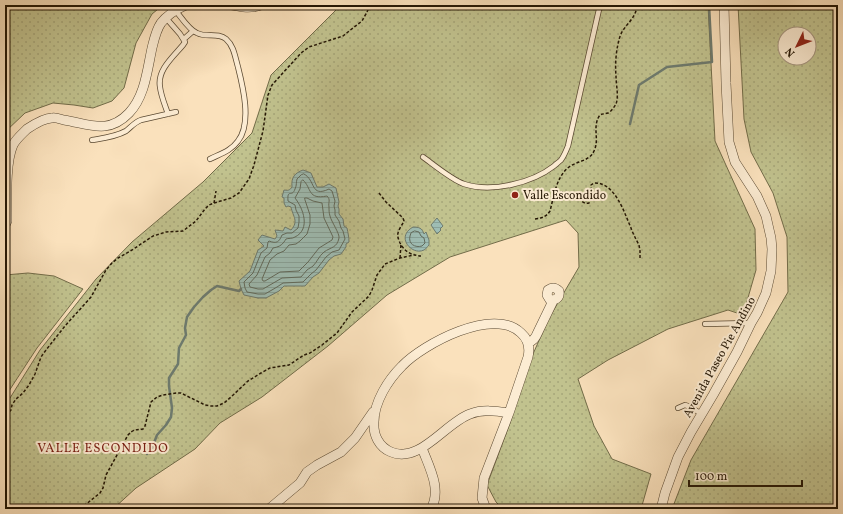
<svg xmlns="http://www.w3.org/2000/svg" width="843" height="514" font-family="Vollkorn,serif">
<style>
.grass{fill:url(#grass-dots);stroke:#726c49;fill-rule:evenodd}
.water{fill:url(#water-rules);stroke:#6d7a6e}
.lines{fill:none;stroke-linecap:round;stroke-linejoin:round}
.shore{stroke:#616a5c;stroke-width:1}
.stream{stroke:#6d7a6e;stroke-width:2.5}
.lane-casing{stroke:#5a4932;stroke-width:6}
.street-casing{stroke:#5a4932;stroke-width:10}
.path{stroke:#241604;stroke-width:1.5;stroke-dasharray:3 2;stroke-linecap:butt}
.lane{stroke:#fcecd3;stroke-width:4.5}
.street{stroke:#fcecd3;stroke-width:9}
.poi-dot{fill:#8f2418;stroke:#fcecd3;stroke-width:1.5}
.labels{text-anchor:middle;stroke-width:4;stroke-linejoin:round;paint-order:stroke}
.poi-label{font-size:12px;fill:#241604;stroke:#fcecd3;text-anchor:start}
.street-label{font-size:12px;fill:#241604;stroke:#fcecd3}
.neighbourhood-label{font-size:13px;letter-spacing:1px;fill:#7a1f14;stroke:#fcecd3}
</style>
<defs>
<pattern id="grass-dots" width="8" height="8" patternUnits="userSpaceOnUse"><rect width="8" height="8" fill="#c1c28e"/><path d="M2 2h.1M6 6h.1" fill="none" stroke="#a6a679" stroke-width="1.8" stroke-linecap="round"/></pattern>
<pattern id="water-rules" width="6" height="5" patternUnits="userSpaceOnUse"><rect width="6" height="5" fill="#9ebdb4"/><path d="M0 2.5h6" fill="none" stroke="#88a299"/></pattern>
</defs>
<rect width="100%" height="100%" fill="#fae1bc"/>
<filter id="stains"><feTurbulence type="fractalNoise" baseFrequency=".005" numOctaves="4"/><feColorMatrix values="0 0 0 0 .2 0 0 0 0 .09 0 0 0 0 .02 0 0 0 .5 -.17"/></filter>
<radialGradient id="worn" r=".72"><stop offset=".6" stop-color="#630" stop-opacity="0"/><stop offset="1" stop-color="#630" stop-opacity=".3"/></radialGradient>
<!-- grass -->
<path class="grass" d="M5,5H163L152,14L136,43L124,88L112,101L93,108L74,105L53,103L25,113L5,132Z
M341,5H708L715,141L755,229L756,270L743,315L728,310L668,329L608,360L578,379L594,426L612,459L651,474L641,509H503L496,502L487,485L510,423L525,372L549,318L579,267L578,233L566,220L450,257L387,295L328,346L262,397L220,423L195,449L136,488L113,509H5V406L40,350L96,279L132,242L203,182L252,133L271,75Z
M738,5H838V509H672L691,460L788,292L787,237L773,193L751,152L744,119ZM785,34H809V58H785Z
M28,273L54,276L83,289L37,348L7,394L5,393V275Z"/>
<!-- water -->
<path class="water" d="M303,170L311,173L317,187H323L329,184L336,188L339,202L338,206L339,209V214L343,219L344,226L347,228C348,233 349,237 349,242L346,244V247L341,254L334,256L329,260L319,273L313,277L305,286H284L279,291L266,298H258L244,295L241,289L239,281L250,271L258,250L264,246L258,240L262,235L275,239L277,236L275,230L283,231L285,227L291,230C299,221 293,217 291,207L288,206L286,207L284,203V198L282,197L284,190C288,191 290,190 292,187C291,177 295,173 303,170Z
M437,218L443,226L440,229L441,230L437,234L431,225Z
M413,227C419,227 422,228 424,234L426,232L429,240V245C427,247 426,249 424,250C412,256 395,237 413,227Z"/>
<g class="lines">
<!-- shore -->
<path class="shore" d="M304,174C316,180 310,198 329,189L332,191L335,201L334,206L335,210V215L339,221L341,228L343,231L345,239L339,250L332,252L326,257L316,270L311,274L303,282L283,283L277,287L265,294H258L247,292L245,288L244,282L253,273L261,253L267,248L268,242L269,241C277,244 279,242 282,235L287,233H292L298,228L299,222V216L296,210L295,205L288,201C287,188 292,198 295,189C297,185 296,182 297,179L301,175Z
M303,180C312,188 307,200 327,196C331,200 328,202 329,207C329,210 329,213 330,216C331,221 340,234 339,238C337,248 331,247 324,252C319,256 317,262 313,266C312,267 308,269 307,270C305,272 303,275 301,277L282,278L263,289H258L250,287L249,284L257,275L265,257L270,253L273,248C278,247 281,246 284,242C285,241 285,240 286,239C288,238 292,239 295,237C311,229 303,208 295,198L300,189L301,182Z
M305,198H307L313,201L322,203L324,218L333,237L332,240L319,248L308,262L299,271L280,272L265,281H263L262,279L270,260L277,254L284,251L289,245L296,244L300,241L307,234L310,224V215L305,200Z
M415,231L419,232L421,236L424,238L425,243L422,246C415,248 408,244 410,236L411,233Z"/>
<!-- stream -->
<path class="stream" d="M630,124L639,85L667,67L712,62L709,5
M147,454L152,448L157,435L166,425L171,417L172,408L169,386V378L178,364L179,348L186,335L185,328L187,317L194,307L203,297L211,290L217,286L239,291L241,289"/>
<defs>
<path id="lane" d="M176,11C181,17 189,30 197,33C206,38 218,32 226,39C234,46 235,57 238,67C243,87 252,123 238,141C231,151 220,154 210,159
M166,18L180,34L185,42L183,45C173,57 157,70 160,87C161,96 165,105 168,114
M184,39L193,31
M92,140C104,138 115,137 126,131C131,127 135,122 141,120L176,112
M423,157C434,165 452,180 464,184C492,193 532,183 554,166C556,164 559,162 561,160C564,156 566,151 568,146L600,5
M705,324L751,323
M678,408L685,405L688,406L702,414"/>
<path id="street" d="M231,5C241,7 250,9 261,5
M5,225L7,221C7,200 5,163 13,145C16,139 22,134 27,129C33,125 45,118 52,118C55,117 60,119 64,120C89,124 108,135 129,113C145,96 147,71 152,48C154,40 156,30 161,23C167,15 177,9 186,5
M529,343L534,339L536,336L552,303L553,300C558,299 560,296 559,291C555,287 552,287 548,290L547,295L550,300H553
M422,448C429,467 442,489 431,509
M269,509L300,483L307,472L317,465L341,452L355,438L373,412
M486,509L482,498L484,478L509,413L528,357C530,348 529,340 521,333C494,306 423,344 402,366C388,380 374,402 374,422C373,435 379,447 391,452C420,464 445,423 470,414C483,409 496,411 509,413
M661,509L665,493L678,457L691,432L713,395L737,352L751,323L757,313L766,293L771,271L772,249L771,238L766,216L757,196L735,162L729,142L726,83L724,5"/>
</defs>
<!-- lane casing -->
<use href="#lane" class="lane-casing"/>
<!-- street casing -->
<use href="#street" class="street-casing"/>
<!-- path -->
<path class="path" d="M555,191C561,192 567,192 572,194C579,197 582,205 589,203C592,195 591,192 591,185L594,183C615,182 624,212 631,228C633,234 636,239 639,245L640,251V259
M379,193L386,202L403,218L404,221C402,225 399,229 398,233C397,237 399,240 400,243C405,252 411,255 421,256
M214,203L216,191
M535,219C542,218 546,217 550,211C554,196 556,177 569,167C577,161 590,161 594,151C599,141 594,131 597,121C600,112 602,115 608,113C611,112 614,107 616,104C619,96 616,85 616,76C615,64 616,51 619,40C622,25 636,21 637,5
M400,258L401,244
M5,414L8,413L11,410L12,405L16,399L23,393L29,385L35,374L41,357L46,350L65,326L91,297L106,270L112,263L118,258L132,250L153,236L166,232L183,231L196,221L205,209L209,205L214,203L231,198L239,193L249,179L254,165L263,131L268,95L272,85L301,53L309,47L343,36L353,28L362,21L367,12L370,5
M80,509L100,493L103,488L106,475L128,435C133,429 136,430 143,429L145,426L151,402L157,397L163,395L177,393H181L205,405L211,406H217L224,403L231,397L248,381L261,373L270,368L289,365L304,355L310,353L322,345L337,333L352,312L369,296L372,290L377,275L385,264L400,258L414,255"/>
<!-- lane -->
<use href="#lane" class="lane"/>
<!-- street -->
<use href="#street" class="street"/>
</g>
<!-- markers -->
<circle class="poi-dot" cx="515" cy="195" r="4"/>
<g class="labels">
<!-- poi labels -->
<g class="poi-label">
<text x="523" y="199">Valle Escondido</text>
</g>
<!-- street labels -->
<g class="street-label">
<text transform="translate(719 357) rotate(-61)" y="4">Avenida Paseo Pie Andino</text>
</g>
<!-- neighbourhood labels -->
<g class="neighbourhood-label">
<text x="103" y="452">VALLE ESCONDIDO</text>
</g>
</g>
<!-- margin -->
<rect width="843" height="514" fill="none" stroke="#fae1bc" stroke-width="20"/>
<rect x="6" y="6" width="831" height="502" fill="none" stroke="#241604" stroke-width="2"/>
<rect x="10" y="10" width="823" height="494" fill="none" stroke="#241604"/>
<!-- north arrow -->
<g transform="translate(797 46) rotate(227)"><circle r="19" fill="#fcecd3" stroke="#a69680"/>
<path d="M0-3L7 15L0 10L-7 15Z" fill="#8f2418"/>
<text y="-6" font-size="11" font-weight="bold" text-anchor="middle" fill="#241604">N</text>
</g>
<!-- scale -->
<path d="M689 480v6h113v-6" fill="none" stroke="#241604" stroke-width="2"/>
<text x="695" y="480" font-size="12" fill="#241604" stroke="#fcecd3" stroke-width="3" paint-order="stroke">100 m</text>
<rect width="100%" height="100%" filter="url(#stains)"/>
<rect width="100%" height="100%" fill="url(#worn)"/>
</svg>
